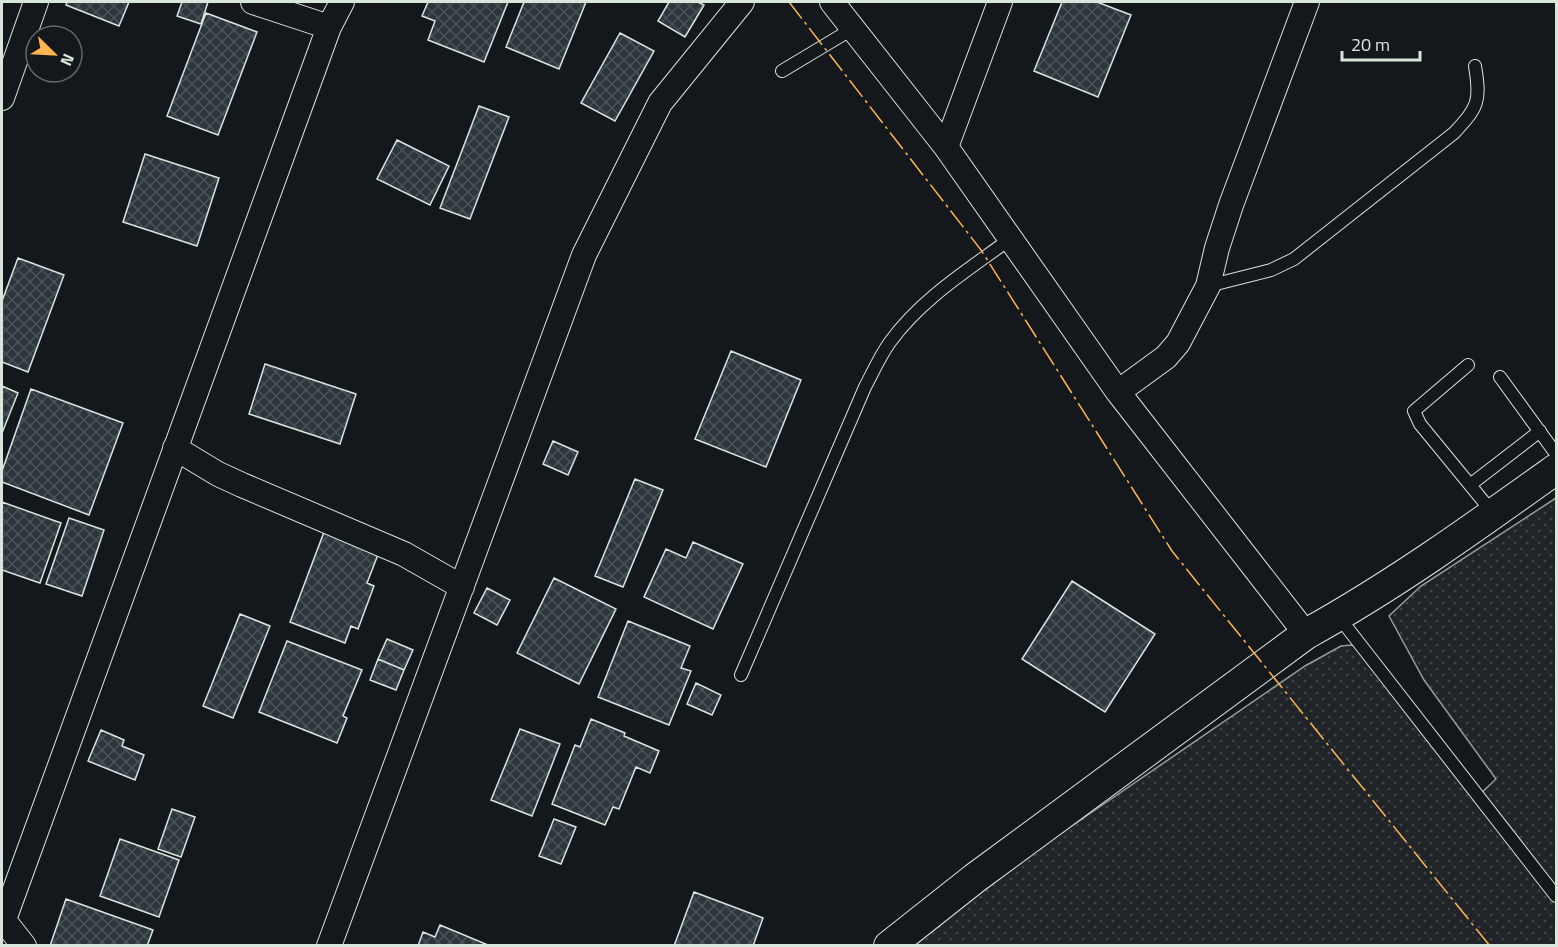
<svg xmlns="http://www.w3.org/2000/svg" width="1558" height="947" font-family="'Titillium Web',sans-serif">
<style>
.grass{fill:url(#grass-dots);stroke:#939e99;stroke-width:1.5}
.building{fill:url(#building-cross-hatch);stroke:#d8e6dc;stroke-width:1.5}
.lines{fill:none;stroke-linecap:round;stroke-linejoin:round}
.service-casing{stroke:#d8e6dc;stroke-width:14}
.minor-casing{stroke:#d8e6dc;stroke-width:26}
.tertiary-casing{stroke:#d8e6dc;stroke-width:32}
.service{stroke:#14181c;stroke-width:12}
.minor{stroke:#14181c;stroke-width:24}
.tertiary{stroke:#14181c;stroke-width:30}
.power{stroke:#ffb74d;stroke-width:1.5;stroke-dasharray:21 4.5 3 4.5;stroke-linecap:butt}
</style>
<defs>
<pattern id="grass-dots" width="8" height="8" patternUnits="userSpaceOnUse" patternTransform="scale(1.5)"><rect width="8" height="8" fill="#202428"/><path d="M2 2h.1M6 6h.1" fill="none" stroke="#404447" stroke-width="1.8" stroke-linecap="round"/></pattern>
<pattern id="building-cross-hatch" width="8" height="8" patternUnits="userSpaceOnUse" patternTransform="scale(1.5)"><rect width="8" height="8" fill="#2c363c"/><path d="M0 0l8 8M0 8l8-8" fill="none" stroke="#4a5358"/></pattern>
</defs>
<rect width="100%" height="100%" fill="#14181c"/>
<!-- grass -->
<path class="grass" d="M1556,498V945L914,946L1025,858L1305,666L1341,646L1352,645L1372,653L1477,797L1496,779L1424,680L1389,616L1421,586Z"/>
<!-- building -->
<path class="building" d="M67,2H129L119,26L66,5Z
M182,2H208L201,24L177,16Z
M428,2H508L484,62L428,40L435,21L422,16Z
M524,2H586L559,69L506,47Z
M669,2H698L704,5L685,37L658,21Z
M1062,2H1097L1131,15L1098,97L1034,71Z
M206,13L257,32L218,135L167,116Z
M620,33L654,51L615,121L581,103Z
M479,106L509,117L470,219L440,208Z
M397,140L449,166L430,205L377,179Z
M145,154L219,178L197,246L123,222Z
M18,258L64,275L28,372L2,362V301Z
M731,351L801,380L766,467L695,439Z
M265,364L356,394L340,444L249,414Z
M2,386L18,393L2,433Z
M31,389L123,423L89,515L2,482V471Z
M553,441L578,452L568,475L543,464Z
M635,479L663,490L623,587L595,576Z
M2,502L61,523L40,583L2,570Z
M69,518L104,530L82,596L46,584Z
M324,532L379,552L367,583L374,586L358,629L351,626L345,643L290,622Z
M693,542L743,564L713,629L644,597L666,549L686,558Z
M554,578L616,609L579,684L517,653Z
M1072,581L1155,634L1105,712L1022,659Z
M487,588L510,600L497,625L474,613Z
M240,614L270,626L233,718L203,706Z
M628,621L690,646L681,668L691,671L669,725L598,697Z
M387,639L413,650L404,670L378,659Z
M287,641L362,670L343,716L347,718L337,743L259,712Z
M378,659L404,670L396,690L370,680Z
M696,683L721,695L712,715L687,704Z
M591,719L625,733L624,736L659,751L650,773L636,767L619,809L613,807L605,825L552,804L575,745L580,747Z
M520,729L560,744L532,816L491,800Z
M101,730L124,740L122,746L144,755L135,780L88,761Z
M172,809L195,817L181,857L158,849Z
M554,819L576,827L561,864L539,856Z
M120,839L179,860L159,917L100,896Z
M694,892L763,918L753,946H674Z
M66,899L153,930L147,946H50Z
M440,925L488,945V946H418L423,932L435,937Z"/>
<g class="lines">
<defs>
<path id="service" d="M782,71L852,29
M1208,286L1271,270L1294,259L1454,133C1478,107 1481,102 1475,66
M1468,365L1414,411L1420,424L1493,513
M1500,377L1556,454
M1470,485L1540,431
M1338,616L1556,896
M741,675L865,387C873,372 880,356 890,342C921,299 968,270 1010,239"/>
<path id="minor" d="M253,2L329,27
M832,2L946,147L1118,392L1306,634
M2,98L36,2
M946,147L1000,2
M1118,392L1166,357L1178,343L1208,286L1217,248L1231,205L1307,2
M175,448L218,474L242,485L404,554L462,587
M2,918L24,946
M2,925L329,27L342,2
M329,946L584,255L660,103L742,2"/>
<path id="tertiary" d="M889,946L975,878L1306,634C1393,586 1475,527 1556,469"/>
</defs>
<!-- service casing -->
<use href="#service" class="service-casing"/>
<!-- minor casing -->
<use href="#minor" class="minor-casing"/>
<!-- tertiary casing -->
<use href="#tertiary" class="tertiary-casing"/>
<!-- service -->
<use href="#service" class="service"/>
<!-- minor -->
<use href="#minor" class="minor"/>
<!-- tertiary -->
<use href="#tertiary" class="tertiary"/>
<!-- power -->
<path class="power" d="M789,2L981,250L1172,551L1490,946"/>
</g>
<!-- border -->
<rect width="1558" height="947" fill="none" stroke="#d8e6dc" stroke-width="6"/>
<!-- north arrow -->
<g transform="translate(54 54) rotate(114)"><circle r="28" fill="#14181c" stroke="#626a69" stroke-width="1.5"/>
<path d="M0-4.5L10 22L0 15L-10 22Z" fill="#ffb74d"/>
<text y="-9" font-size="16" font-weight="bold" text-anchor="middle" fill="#d8e6dc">N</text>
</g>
<!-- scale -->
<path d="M1342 51v9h78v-9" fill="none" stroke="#d8e6dc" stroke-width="3"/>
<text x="1351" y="51" font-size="18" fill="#d8e6dc" stroke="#14181c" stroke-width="4.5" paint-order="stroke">20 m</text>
</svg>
